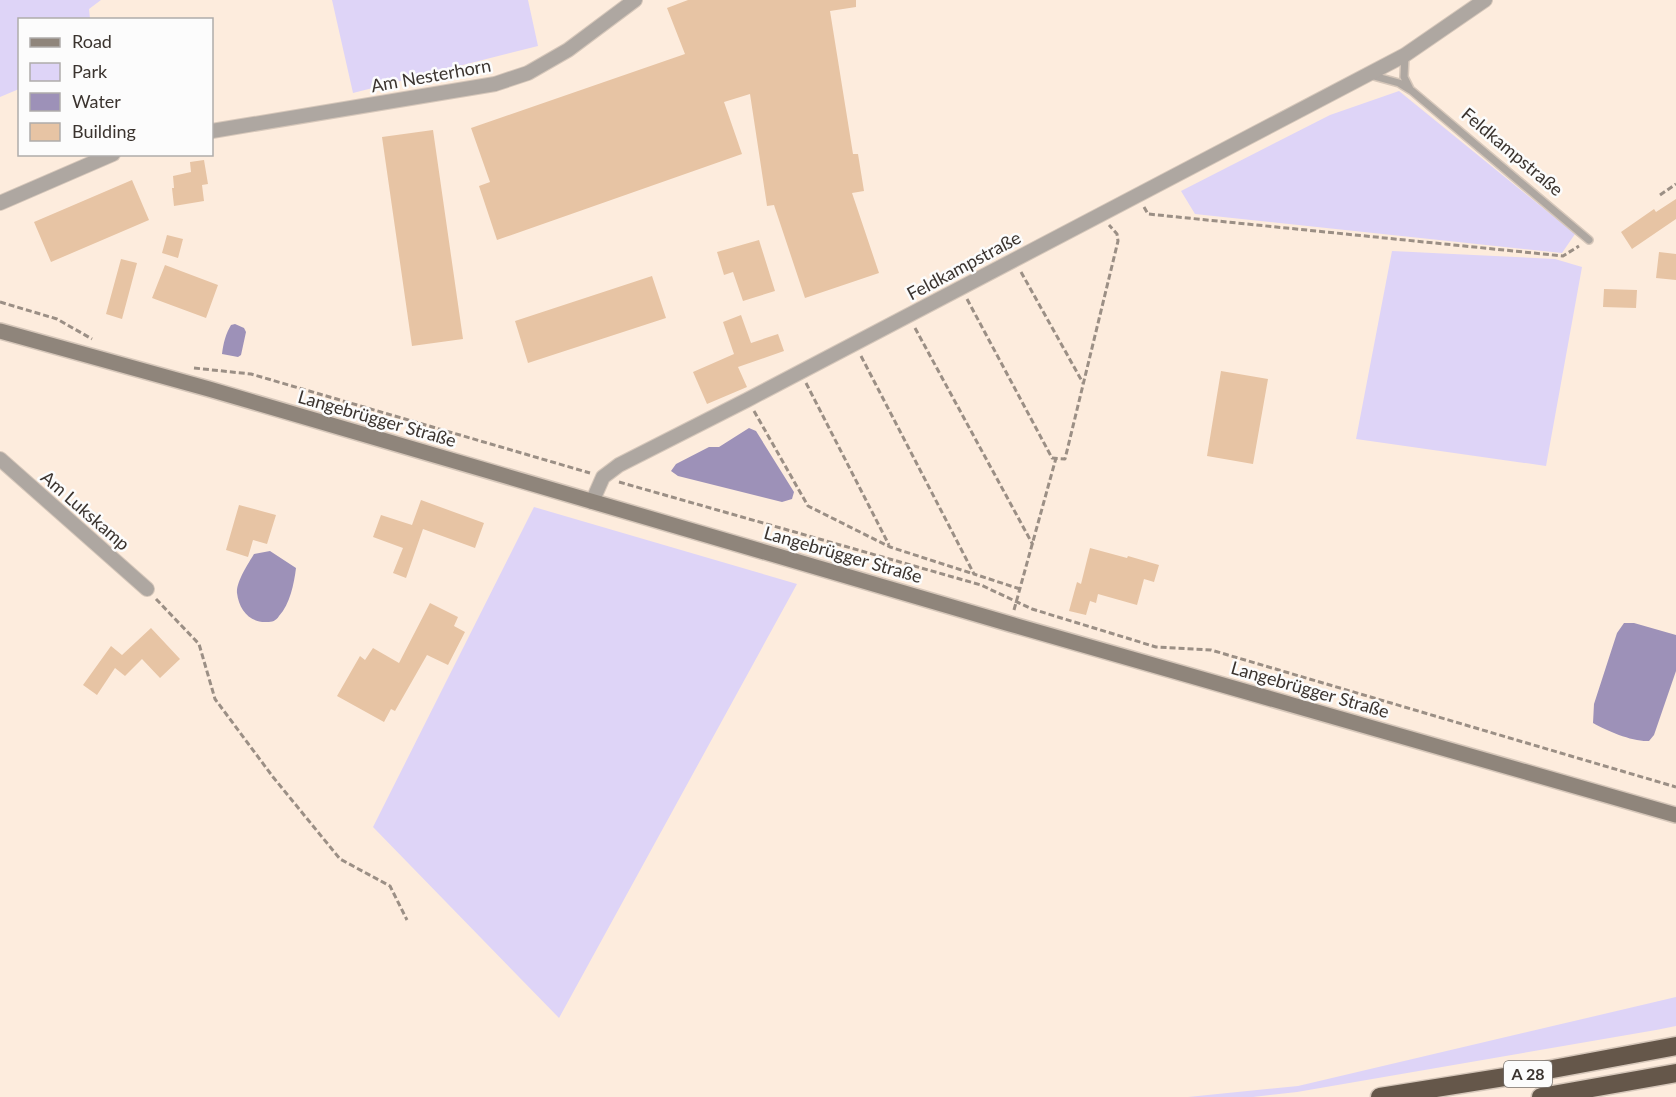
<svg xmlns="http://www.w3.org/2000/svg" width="1676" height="1097" font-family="Lato,sans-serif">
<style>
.green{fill:#ded4f7}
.water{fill:#9d91b8}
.building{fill:#e7c4a4}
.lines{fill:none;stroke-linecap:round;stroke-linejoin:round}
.lane-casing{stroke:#d6c7ba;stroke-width:10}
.street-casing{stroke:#d6c7ba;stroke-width:16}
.secondary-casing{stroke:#d6c7ba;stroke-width:18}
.highway-casing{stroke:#d6c7ba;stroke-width:21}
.path{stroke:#9b8f85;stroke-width:3;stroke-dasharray:6 3;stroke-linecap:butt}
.lane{stroke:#aea7a1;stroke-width:7}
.street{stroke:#aea7a1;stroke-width:14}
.secondary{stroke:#8f857b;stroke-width:15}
.highway{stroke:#65574a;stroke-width:18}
.labels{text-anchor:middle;stroke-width:5;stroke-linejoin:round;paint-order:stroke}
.shield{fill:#fcfcfc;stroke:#75706c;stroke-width:1.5}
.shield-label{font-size:16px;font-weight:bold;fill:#3b342f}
.street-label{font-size:18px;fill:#3b342f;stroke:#fcfcfc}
</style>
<rect width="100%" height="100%" fill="#fdecdd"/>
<!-- green -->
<path class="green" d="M0,0H101L89,9L90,19L20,20L19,89L0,97Z
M332,0H528L538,46L353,93Z
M1399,91L1575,234L1562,253L1195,214L1181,191L1330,115Z
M1392,251L1555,259L1582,267L1546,466L1356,439Z
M534,507L797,584L559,1018L373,827Z
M1676,997V1026L1656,1030L1297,1092L1253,1097H1188L1298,1086Z"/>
<!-- water -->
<path class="water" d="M235,324L244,328L246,332L241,355L238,357L222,354C223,344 226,333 231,325Z
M749,428L756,431L794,492L792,499L782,502L678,476L671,471L676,464L709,447H719Z
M270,551L296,568C294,584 290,604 279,616C276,621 272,622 267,622C250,623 239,610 237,593C236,582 248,564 254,554Z
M1624,623H1634L1676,635V671L1654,735L1649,741C1633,742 1607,731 1593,723L1594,704L1617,633Z"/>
<!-- building -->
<path class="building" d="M688,0H856V7L830,11L853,154H858L864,191L852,193L879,273L805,298L774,205L767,206L750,94L724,102L742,154L497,240L479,186L490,182L471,128L685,54L667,8Z
M433,130L463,339L412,346L382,137Z
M204,160L208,184L202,185L204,201L174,206L172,188H174L173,176L191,172L190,162Z
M132,180L149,220L51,262L34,222Z
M1676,199V219L1632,249L1621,232L1654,209L1656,212Z
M167,235L183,239L178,258L162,253Z
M759,240L775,291L743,301L733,272L724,275L717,252Z
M1659,252L1676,254V280L1656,278Z
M121,259L137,263L122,319L106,314Z
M165,265L218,285L206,318L152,298Z
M652,276L666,318L528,363L515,321Z
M1604,289L1637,290L1636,308L1603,307Z
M741,315L751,343L778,334L784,351L738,367L747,387L707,404L693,372L734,354L723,322Z
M1221,371L1268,379L1253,464L1207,456Z
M421,500L484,523L475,548L423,529L406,578L393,573L403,548L373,537L381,515L412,525Z
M239,505L276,515L267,544L253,540L248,557L226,550Z
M1090,548L1127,558L1128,556L1159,565L1154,582L1144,579L1137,605L1098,594L1096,603L1090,601L1086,615L1069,611L1077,582L1081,584Z
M430,603L458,617L454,626L465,632L448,665L427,655L395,711L391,709L384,722L337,696L360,656L365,660L373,648L399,663Z
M151,628L180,659L160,678L142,659L125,676L115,668L97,695L83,685L111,646L122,655Z"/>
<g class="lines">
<defs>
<path id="lane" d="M1405,55L1404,77L1410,89
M1370,75L1399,83L1412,91L1589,240"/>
<path id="street" d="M212,131L495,84L528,73L568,50L635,0
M0,203L113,154
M0,459L147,589
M592,502L603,477L619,465L747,400L1405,55L1485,0"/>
<path id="secondary" d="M0,331L209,389L1010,624L1676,815"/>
<path id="highway" d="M1380,1097L1542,1071L1676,1046
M1541,1097L1676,1073"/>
</defs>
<!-- lane casing -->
<use href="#lane" class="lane-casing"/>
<!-- street casing -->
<use href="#street" class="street-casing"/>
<!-- secondary casing -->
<use href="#secondary" class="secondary-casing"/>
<!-- highway casing -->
<use href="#highway" class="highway-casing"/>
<!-- path -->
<path class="path" d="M1660,195L1676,184
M1144,207L1148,214L1563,256L1579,246
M1021,272L1083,383
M967,299L1052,458L1065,459L1118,241L1117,234L1109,225
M0,302L57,319L92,339
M915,328L1033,545
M861,356L974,574L1020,589
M194,368L251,374L590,473
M806,383L889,545
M754,411L808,506L890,547L974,574
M619,482L981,585L1032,609L1156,647L1211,650L1676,787
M156,599L199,644L215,699L273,777L340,859L390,886L407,920
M1014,610L1056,458"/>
<!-- lane -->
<use href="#lane" class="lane"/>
<!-- street -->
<use href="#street" class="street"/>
<!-- secondary -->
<use href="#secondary" class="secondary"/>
<!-- highway -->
<use href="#highway" class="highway"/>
</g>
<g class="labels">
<!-- shield labels -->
<rect class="shield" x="1504" y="1061" width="48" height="26" rx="4.5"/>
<g class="shield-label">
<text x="1528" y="1080">A 28</text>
</g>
<!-- street labels -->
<g class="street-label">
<text transform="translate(431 76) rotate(-10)" y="6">Am Nesterhorn</text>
<text transform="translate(1512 152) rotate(40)" y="6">Feldkampstraße</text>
<text transform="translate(964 266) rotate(-28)" y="6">Feldkampstraße</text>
<text transform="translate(377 419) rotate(16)" y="6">Langebrügger Straße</text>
<text transform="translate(85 511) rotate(41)" y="6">Am Lukskamp</text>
<text transform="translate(843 555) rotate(16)" y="6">Langebrügger Straße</text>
<text transform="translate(1310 690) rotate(16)" y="6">Langebrügger Straße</text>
</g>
</g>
<!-- legend -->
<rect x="18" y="18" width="195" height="138" fill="#fcfcfc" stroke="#afacaa" stroke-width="1.5"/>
<rect x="30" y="38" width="30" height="9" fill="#8f857b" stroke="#afacaa" stroke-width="1.5"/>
<text x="72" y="48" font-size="18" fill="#3b342f">Road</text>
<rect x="30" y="63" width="30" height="18" fill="#ded4f7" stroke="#afacaa" stroke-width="1.5"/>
<text x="72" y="78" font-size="18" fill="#3b342f">Park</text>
<rect x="30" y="93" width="30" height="18" fill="#9d91b8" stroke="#afacaa" stroke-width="1.5"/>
<text x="72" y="108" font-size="18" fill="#3b342f">Water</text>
<rect x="30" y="123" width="30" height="18" fill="#e7c4a4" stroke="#afacaa" stroke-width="1.5"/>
<text x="72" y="138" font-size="18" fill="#3b342f">Building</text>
</svg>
